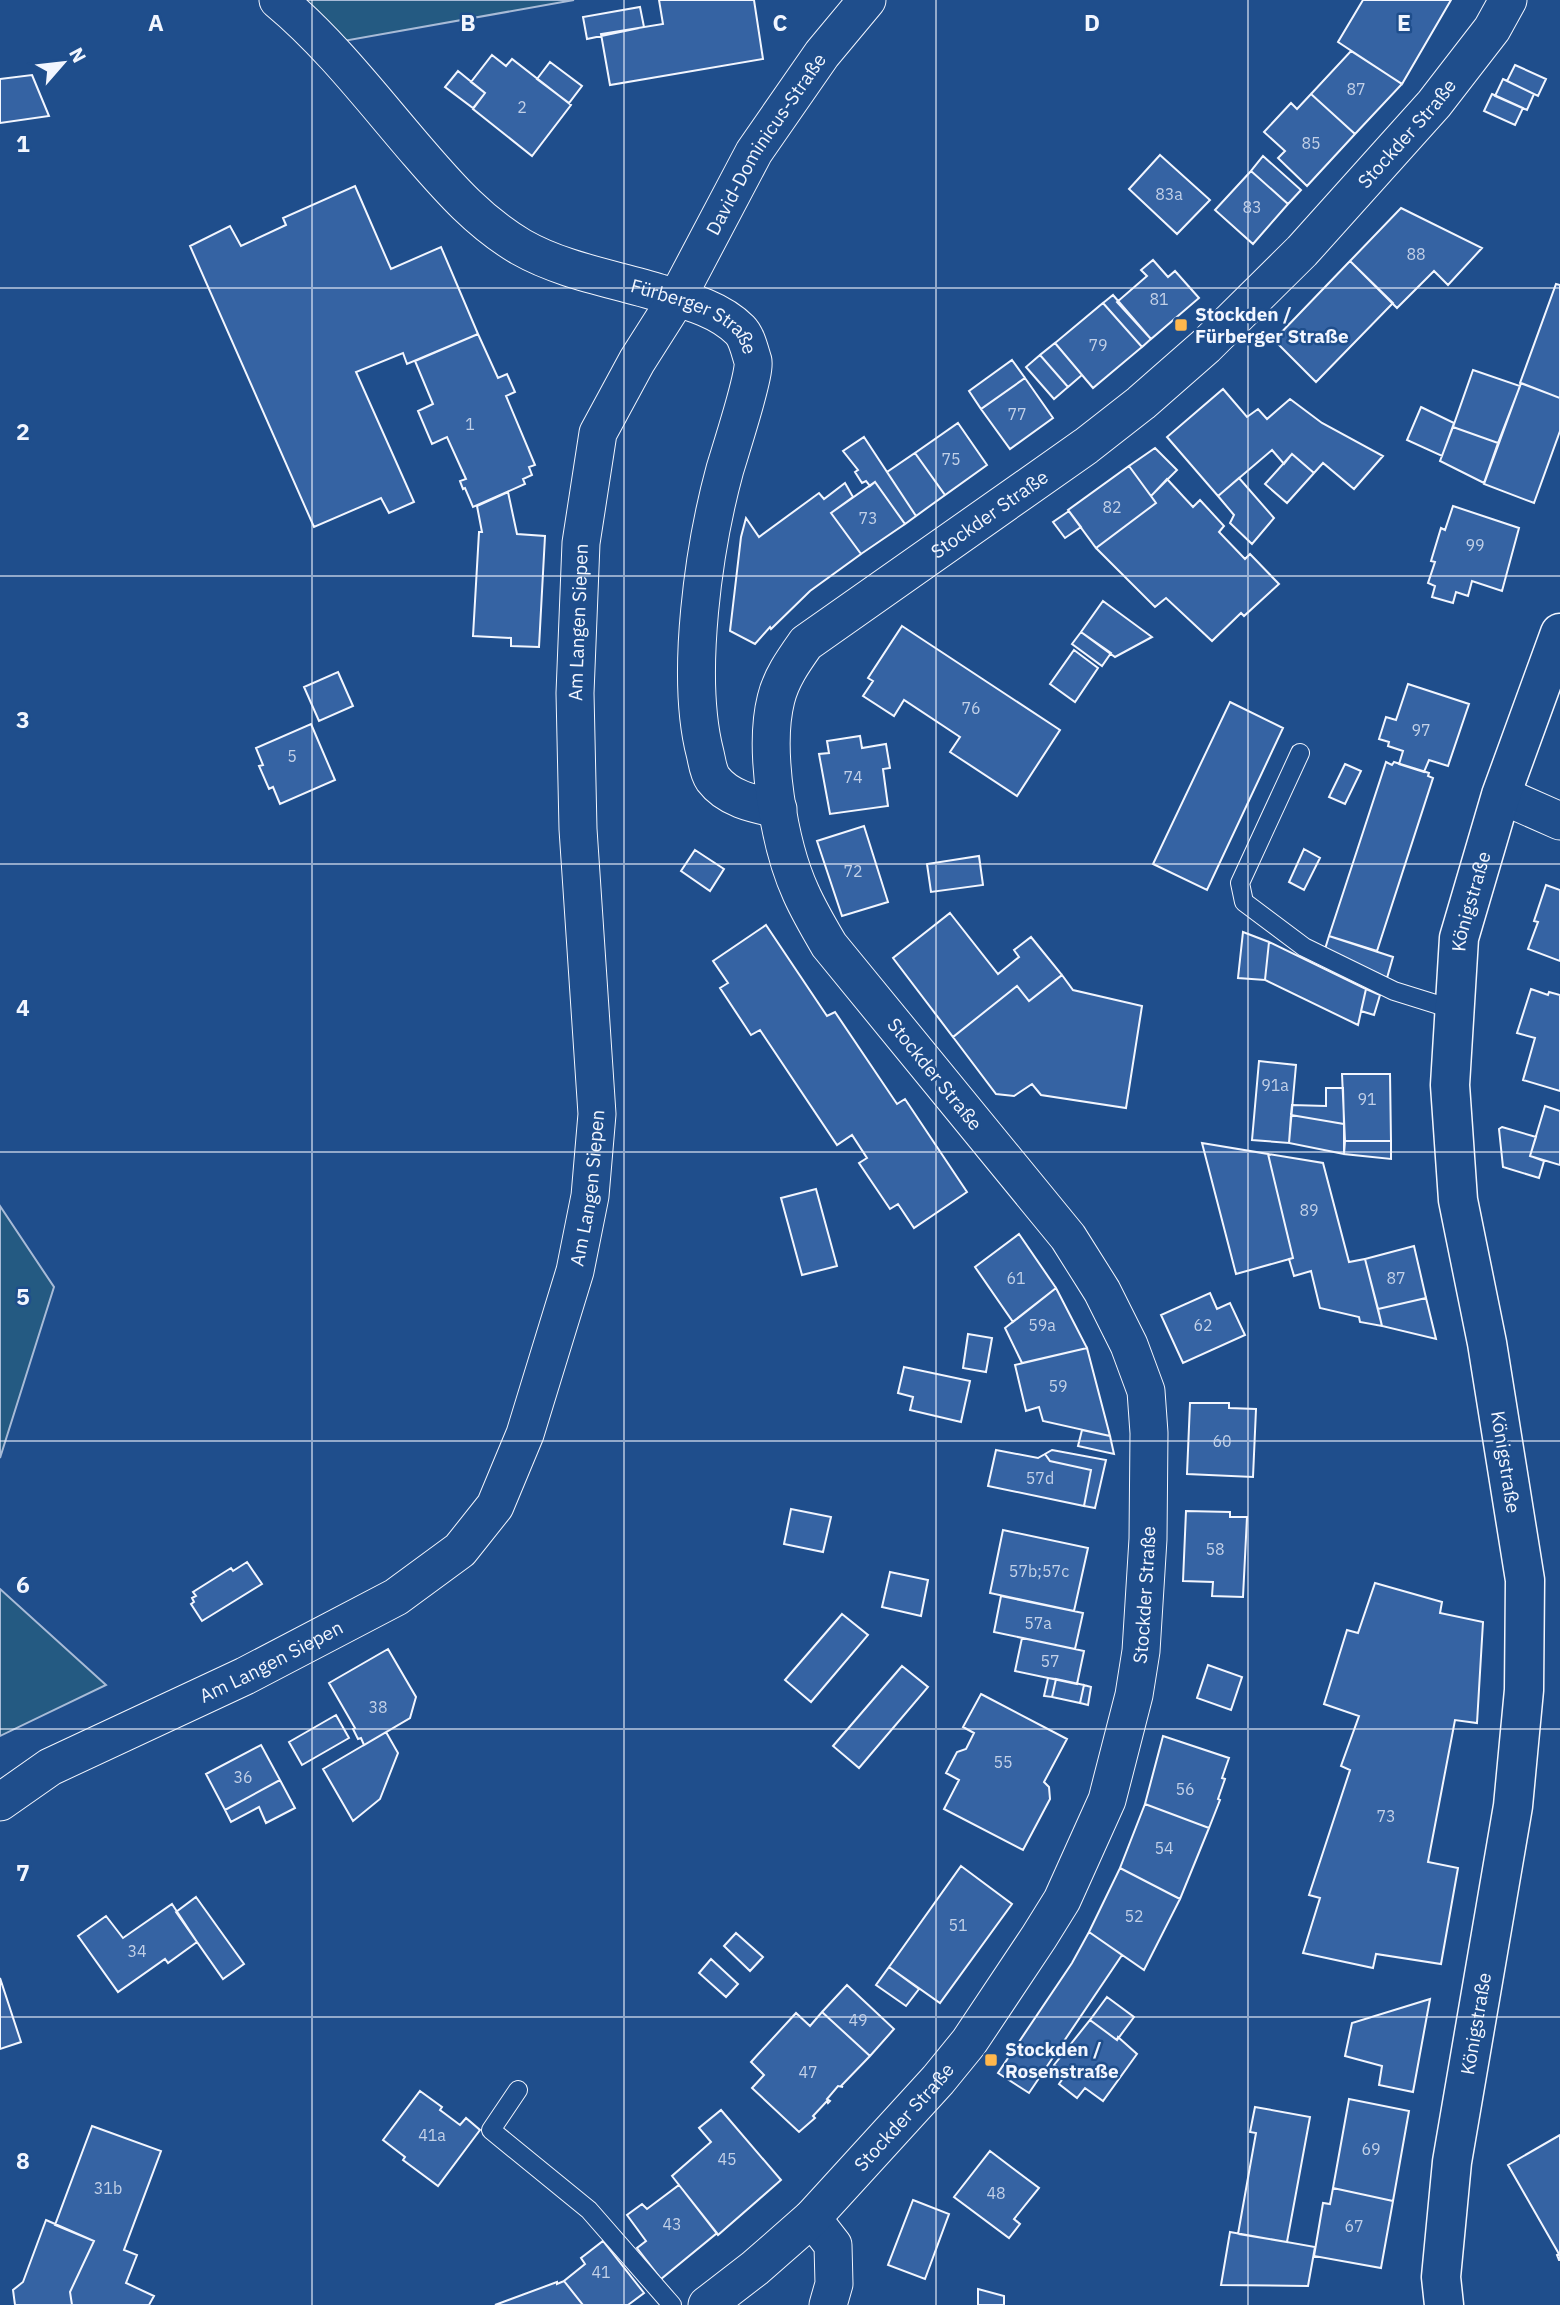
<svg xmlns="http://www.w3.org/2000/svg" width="1560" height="2305" font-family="'IBM Plex Sans',sans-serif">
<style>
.green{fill:#245a82;stroke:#a8bbd7;stroke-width:2}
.building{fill:#3563a3;stroke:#f2f6ff;stroke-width:2}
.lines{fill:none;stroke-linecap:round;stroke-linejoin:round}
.service-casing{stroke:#f2f6ff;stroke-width:20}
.minor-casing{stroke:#f2f6ff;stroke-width:39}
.secondary-casing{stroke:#f2f6ff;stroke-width:41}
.service{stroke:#1f4e8c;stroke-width:18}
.minor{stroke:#1f4e8c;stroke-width:37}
.secondary{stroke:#1f4e8c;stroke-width:38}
.grid{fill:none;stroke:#f2f6ff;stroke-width:2;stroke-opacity:0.55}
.poi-dot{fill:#ffb74d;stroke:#1f4e8c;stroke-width:2.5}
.labels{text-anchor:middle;stroke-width:5;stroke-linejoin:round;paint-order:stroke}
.number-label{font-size:16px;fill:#c3d1e8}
.street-label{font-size:19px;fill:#f2f6ff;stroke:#1f4e8c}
.poi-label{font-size:19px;font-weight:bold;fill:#f2f6ff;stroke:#1f4e8c;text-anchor:start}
.grid-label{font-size:23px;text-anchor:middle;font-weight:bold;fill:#f2f6ff;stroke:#1f4e8c;stroke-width:5;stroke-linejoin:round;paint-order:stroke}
</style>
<rect width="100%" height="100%" fill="#1f4e8c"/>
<!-- green -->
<path class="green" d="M293,0H574L338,42Z
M0,1206L54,1287L0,1458Z
M0,1589L106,1685L0,1736Z"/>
<!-- building -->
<path class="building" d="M659,0H754L763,59L610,85L601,34L663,24Z
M1363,0H1451L1402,84L1338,42Z
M640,7L644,27L587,39L583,17Z
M1351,51L1402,84L1355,134L1311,94Z
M492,55L506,66L512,59L571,105L532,156L473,109L485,93L471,82Z
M550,62L582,86L569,103L537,79Z
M1515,65L1546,79L1538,96L1507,81Z
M458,71L485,93L473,108L445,87Z
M32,75L49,116L0,123V79Z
M1503,79L1534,94L1527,110L1495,96Z
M1311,94L1355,134L1307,186L1278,158L1285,151L1264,132L1291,103L1297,109Z
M1492,94L1523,108L1515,125L1484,111Z
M1160,155L1210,200L1177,234L1129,189Z
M1263,156L1301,190L1288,204L1251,171Z
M1251,171L1288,204L1253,244L1215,210Z
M355,186L391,269L441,247L478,334L407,364L403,353L356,372L414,502L389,513L381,498L314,527L190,246L230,226L241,246L286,225L283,218Z
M1401,208L1482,248L1448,285L1434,271L1397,308L1350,261Z
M1153,260L1168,277L1175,271L1199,298L1151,339L1117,302L1147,276L1141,270Z
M1350,261L1393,303L1316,382L1274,340Z
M1556,284L1560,285V398L1520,383Z
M1113,295L1151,339L1142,347L1103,303Z
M1103,303L1142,347L1093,388L1055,343Z
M478,334L498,378L507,374L515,392L506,396L535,465L529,467L532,475L523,479L525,484L473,507L465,488L463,489L460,481L466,479L447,437L432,444L418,411L433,404L415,361Z
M1055,343L1082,375L1068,387L1040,355Z
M1040,355L1068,387L1054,399L1026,367Z
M1012,360L1025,378L981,409L969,391Z
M1473,370L1520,386L1498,443L1453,427Z
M1025,378L1053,418L1010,449L981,409Z
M1521,383L1560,398V431L1534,503L1484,484Z
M1223,389L1247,417L1258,409L1267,419L1290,399L1322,423L1383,456L1354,489L1323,463L1314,473L1292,454L1284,464L1272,450L1218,496L1167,437Z
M1421,407L1454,423L1442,456L1407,440Z
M958,423L987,465L945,495L915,453Z
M1453,427L1498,443L1484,483L1440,461Z
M864,437L916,516L905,524L875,482L870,486L866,481L862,483L855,472L858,470L843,451Z
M1155,448L1177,470L1151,496L1129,466Z
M915,453L945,495L916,516L887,472Z
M1292,454L1314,473L1287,503L1265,484Z
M1129,466L1156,503L1096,548L1068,510Z
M1239,478L1274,518L1252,544L1230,523L1234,515L1218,496Z
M1167,479L1193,507L1200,500L1224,526L1219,532L1245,559L1250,554L1279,584L1244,616L1241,613L1212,641L1166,598L1155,607L1096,548L1156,503L1151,496Z
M875,482L905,524L861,554L831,513Z
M845,483L853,497L831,513L861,554L810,591L771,629L770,627L755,644L730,631L741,537L746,518L759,537L819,493L824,499Z
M508,492L517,534L545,536L539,647L511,646V638L473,636L479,532H482L477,506Z
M1453,506L1519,528L1502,591L1472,581L1468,596L1456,592L1453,603L1432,597L1435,586L1428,583L1435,562L1431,561L1441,528L1445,530Z
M1069,511L1081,527L1065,538L1053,522Z
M1103,601L1152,637L1115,657L1081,632Z
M902,626L1060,730L1017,796L950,752L960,737L904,700L894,716L863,696L873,681L868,678Z
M1081,632L1111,653L1102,666L1072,644Z
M1074,650L1098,668L1075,702L1050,684Z
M338,672L353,706L319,721L304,687Z
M1408,684L1469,704L1448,766L1429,760L1424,772L1399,764L1403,751L1388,746L1389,742L1379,739L1386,717L1396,720Z
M1230,702L1283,728L1207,890L1153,864Z
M311,724L335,780L280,804L273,787L269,789L259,766L263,765L256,748Z
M860,736L862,748L886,744L890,768L883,769L888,806L830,814L819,754L829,753L827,741Z
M1386,762L1392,765L1394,762L1429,773L1428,776L1433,778L1377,951L1329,936Z
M1345,764L1361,771L1345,804L1329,797Z
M864,826L888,902L842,916L817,841Z
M1304,849L1320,858L1304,890L1289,882Z
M695,850L724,869L710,891L681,871Z
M979,856L983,885L931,892L927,864Z
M1546,885L1560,890V961L1528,949L1538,922L1534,921Z
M950,913L998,974L1019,957L1014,950L1031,937L1062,975L1029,1001L1017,986L953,1037L893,958Z
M766,925L827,1016L835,1012L897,1104L905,1099L967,1192L914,1228L898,1204L890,1209L859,1163L867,1158L852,1135L837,1145L760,1030L751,1035L720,988L728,983L713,961Z
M1243,932L1269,942L1265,980L1238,978Z
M1329,936L1393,957L1387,978L1325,949Z
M1269,942L1366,989L1358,1025L1265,980Z
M1062,975L1073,990L1142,1006L1126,1108L1041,1095L1032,1084L1014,1096L996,1094L953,1037L1017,986L1029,1001Z
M1366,989L1380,995L1374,1015L1361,1011Z
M1531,989L1548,995L1549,992L1560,995V1091L1523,1080L1535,1038L1517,1033Z
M1259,1061L1296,1065L1289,1143L1252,1140Z
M1342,1074H1390L1391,1141H1345Z
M1326,1088H1343L1344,1124L1291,1115L1292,1105L1326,1106Z
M1545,1106L1560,1111V1165L1530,1156Z
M1291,1115L1344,1124V1154L1289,1143Z
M1502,1127L1536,1137L1530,1156L1544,1161L1539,1178L1503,1167L1499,1129Z
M1345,1141H1391V1159L1344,1154Z
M1202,1143L1268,1154L1293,1258L1236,1274Z
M1268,1154L1323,1163L1349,1262L1365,1259L1382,1326L1360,1322L1359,1317L1320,1308L1311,1271L1294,1276L1289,1259L1293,1258Z
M816,1189L837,1266L802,1275L781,1198Z
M1019,1234L1056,1288L1013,1322L975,1267Z
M1414,1246L1426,1298L1378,1309L1365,1259Z
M1056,1288L1087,1348L1022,1363L1005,1328Z
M1210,1293L1217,1309L1230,1303L1245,1335L1183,1363L1161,1315Z
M1426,1298L1436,1339L1382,1326L1378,1309Z
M968,1334L992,1338L986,1372L963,1368Z
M1087,1348L1110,1436L1043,1421L1039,1407L1026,1411L1015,1365Z
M904,1367L970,1381L961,1422L910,1410L913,1397L898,1393Z
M1190,1403H1229V1408L1256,1409L1253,1477L1187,1474Z
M1082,1430L1110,1436L1114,1454L1078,1446Z
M996,1450L1038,1458L1045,1454L1050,1461L1091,1470L1084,1506L988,1486Z
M1052,1450L1106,1460L1095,1508L1084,1506L1091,1470L1050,1461L1045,1454Z
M791,1509L831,1517L823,1552L784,1544Z
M1186,1511L1230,1512V1517H1247L1243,1597L1212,1596L1213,1582L1183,1581Z
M1003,1530L1088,1548L1074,1611L990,1593Z
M247,1562L262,1584L202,1621L191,1604L194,1602L192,1598L196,1596L193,1592L231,1568L233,1571Z
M890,1572L928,1580L921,1616L882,1607Z
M1375,1583L1442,1602L1440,1613L1483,1622L1477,1723L1455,1720L1428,1862L1458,1868L1441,1964L1376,1954L1373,1968L1303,1953L1320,1898L1309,1895L1350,1770L1341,1766L1359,1716L1324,1704L1347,1630L1358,1633Z
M1001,1596L1083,1613L1075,1649L994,1632Z
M842,1614L868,1635L811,1702L785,1680Z
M1022,1638L1084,1651L1077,1684L1015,1671Z
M388,1649L416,1697L410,1718L364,1745L361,1738L358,1739L353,1729L355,1728L329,1683Z
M1208,1665L1242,1677L1231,1710L1197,1698Z
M902,1666L928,1687L859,1768L833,1746Z
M1048,1678L1056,1679L1052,1697L1044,1696Z
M1056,1679L1084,1685L1080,1703L1052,1697Z
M1084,1685L1091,1687L1088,1705L1080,1703Z
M981,1694L1067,1739L1044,1782L1049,1787L1050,1799L1023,1850L944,1809L959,1780L946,1773L957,1752L966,1749L974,1733L963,1727Z
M336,1715L349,1738L302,1765L289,1742Z
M386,1732L398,1753L380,1799L353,1821L323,1769Z
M1163,1736L1229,1758L1222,1778L1225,1779L1218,1799L1220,1800L1209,1828L1145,1804Z
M261,1745L280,1780L225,1810L206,1774Z
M280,1780L295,1808L266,1823L259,1807L231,1822L225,1810Z
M1145,1804L1209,1828L1180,1899L1120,1868Z
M961,1866L1012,1904L940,2003L889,1967Z
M1120,1868L1180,1899L1144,1970L1089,1932Z
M196,1897L244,1964L223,1979L176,1912Z
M172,1904L197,1942L168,1963L165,1959L118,1992L78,1936L106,1916L123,1938Z
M1089,1932L1122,1955L1029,2093L998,2073L1072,1963Z
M736,1933L763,1957L750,1971L724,1946Z
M711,1959L738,1984L726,1997L699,1973Z
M889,1967L919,1989L906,2006L876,1985Z
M0,1978L21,2042L0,2049Z
M847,1985L894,2029L870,2056L822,2012Z
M1107,1997L1134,2017L1117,2040L1090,2020Z
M1430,1999L1413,2092L1379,2085L1382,2066L1345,2056L1352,2023Z
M822,2012L870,2056L841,2086L843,2087L838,2086L827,2099L830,2101L828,2103L827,2101L813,2116L815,2118L799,2132L752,2088L764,2075L751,2062L796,2013L810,2026Z
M1090,2020L1117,2040L1118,2037L1137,2054L1103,2101L1085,2088L1077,2098L1059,2084L1066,2074L1054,2065Z
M420,2091L442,2107L440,2110L460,2125L466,2118L480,2130L438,2186L403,2160L405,2157L383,2140Z
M1349,2099L1409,2111L1393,2201L1333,2188Z
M1255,2107L1310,2117L1287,2242L1238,2234L1256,2133L1250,2132Z
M721,2110L781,2180L718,2235L672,2176L711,2142L699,2128Z
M92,2126L161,2151L124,2250L137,2255L126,2283L154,2296L149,2305H72L70,2292L94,2241L55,2225Z
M1560,2135V2260H1559L1557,2255L1559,2254L1508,2165Z
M990,2151L1039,2188L1014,2219L1020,2224L1009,2238L954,2197Z
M679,2185L717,2233L661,2279L637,2248L646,2241L627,2215L642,2204L647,2209Z
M1333,2188L1393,2201L1381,2268L1314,2256L1323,2203L1330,2204Z
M913,2200L949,2214L925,2279L888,2265Z
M46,2220L94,2241L70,2292L72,2305H15L13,2290L23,2282Z
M1230,2232L1315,2247L1308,2286L1221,2285Z
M603,2241L644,2293L628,2305H583L564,2281L585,2264L581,2258Z
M564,2281L583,2305H495L557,2282V2284Z
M978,2289L1004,2296V2305H978Z"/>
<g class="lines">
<defs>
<path id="service" d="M1300,753L1240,883L1244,902L1304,947L1394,991L1455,1010
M518,2090L491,2130L589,2210L672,2305"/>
<g id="minor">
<path id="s1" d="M278,0C331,44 374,101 419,153C450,189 480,223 521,247C563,271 615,279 660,293C688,301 719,309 740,330C747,337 750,352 753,361C756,372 730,452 725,469C704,546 685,675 705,753C707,761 708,772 713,779C728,799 754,804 778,809"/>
<path d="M1501,795L1560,821"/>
<path id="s2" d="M0,1802L50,1767L245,1676L396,1597L460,1550L495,1506L525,1434L575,1271L590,1196L597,1114L578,829L575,693L581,543L598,433L637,361L677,298L754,152L822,54L867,0"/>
<path d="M812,2218L833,2245L834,2284L828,2305"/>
<path id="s3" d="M707,2305L755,2268L812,2218L938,2080L969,2042L1039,1937L1062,1900L1107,1800L1134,1695L1141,1651L1148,1539L1149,1433L1146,1391L1129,1345L1102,1291L1068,1237L829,945C819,928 809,911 801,893C779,845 763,750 776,699C781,678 794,660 806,643L1086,446L1141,403L1206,346L1302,251L1434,104L1492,29L1508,0"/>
</g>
<g id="secondary">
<path id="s4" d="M1444,2305L1441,2277L1452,2162L1513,1806L1524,1690L1525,1580L1487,1343L1458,1200L1450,1085L1459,938L1501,795L1560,633"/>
</g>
</defs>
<!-- service casing -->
<use href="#service" class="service-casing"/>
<!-- minor casing -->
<use href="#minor" class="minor-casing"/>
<!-- secondary casing -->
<use href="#secondary" class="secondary-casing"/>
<!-- service -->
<use href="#service" class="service"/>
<!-- minor -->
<use href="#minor" class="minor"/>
<!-- secondary -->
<use href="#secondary" class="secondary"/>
</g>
<!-- grid -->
<path class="grid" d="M312,0V2305M624,0V2305M936,0V2305M1248,0V2305M0,288H1560M0,576H1560M0,864H1560M0,1152H1560M0,1441H1560M0,1729H1560M0,2017H1560"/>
<!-- markers -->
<g class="poi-dot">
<rect x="1174" y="318" width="14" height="14" rx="3.5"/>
<rect x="984" y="2053" width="14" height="14" rx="3.5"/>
</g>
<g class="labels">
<!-- number labels -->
<g class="number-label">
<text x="1356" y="95">87</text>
<text x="522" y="113">2</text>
<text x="1311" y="149">85</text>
<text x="1169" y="200">83a</text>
<text x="1252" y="213">83</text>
<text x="1416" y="260">88</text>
<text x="1159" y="305">81</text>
<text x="1098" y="351">79</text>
<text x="1017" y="420">77</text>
<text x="470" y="430">1</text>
<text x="951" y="465">75</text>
<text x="1112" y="513">82</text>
<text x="868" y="524">73</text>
<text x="1475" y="551">99</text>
<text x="971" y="714">76</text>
<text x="1421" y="736">97</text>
<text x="292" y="762">5</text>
<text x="853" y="783">74</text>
<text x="853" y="877">72</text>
<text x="1275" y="1091">91a</text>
<text x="1367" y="1105">91</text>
<text x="1309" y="1216">89</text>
<text x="1016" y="1284">61</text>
<text x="1396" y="1284">87</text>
<text x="1042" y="1331">59a</text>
<text x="1203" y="1331">62</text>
<text x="1058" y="1392">59</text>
<text x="1222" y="1447">60</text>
<text x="1040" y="1484">57d</text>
<text x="1215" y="1555">58</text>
<text x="1039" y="1577">57b;57c</text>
<text x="1038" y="1629">57a</text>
<text x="1050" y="1667">57</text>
<text x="378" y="1713">38</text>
<text x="1003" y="1768">55</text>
<text x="243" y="1783">36</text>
<text x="1185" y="1795">56</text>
<text x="1386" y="1822">73</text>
<text x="1164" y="1854">54</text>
<text x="1134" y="1922">52</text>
<text x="958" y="1931">51</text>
<text x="137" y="1957">34</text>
<text x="858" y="2026">49</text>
<text x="808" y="2078">47</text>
<text x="432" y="2141">41a</text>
<text x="1371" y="2155">69</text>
<text x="727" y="2165">45</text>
<text x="108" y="2194">31b</text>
<text x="996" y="2199">48</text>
<text x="672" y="2230">43</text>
<text x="1354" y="2232">67</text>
<text x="601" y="2278">41</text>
</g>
<!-- street labels -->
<g class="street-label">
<text dy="7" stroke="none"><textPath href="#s3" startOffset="2728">Stockder Straße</textPath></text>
<text dy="7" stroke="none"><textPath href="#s2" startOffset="2007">David-Dominicus-Straße</textPath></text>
<text dy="7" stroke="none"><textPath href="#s1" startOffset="537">Fürberger Straße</textPath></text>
<text dy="7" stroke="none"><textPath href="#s3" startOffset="2161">Stockder Straße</textPath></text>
<text dy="7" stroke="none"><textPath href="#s2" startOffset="1482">Am Langen Siepen</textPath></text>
<text dy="7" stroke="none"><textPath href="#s4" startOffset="1418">Königstraße</textPath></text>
<text transform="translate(935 1074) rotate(51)" y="7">Stockder Straße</text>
<text dy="7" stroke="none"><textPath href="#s2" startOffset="915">Am Langen Siepen</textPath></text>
<text transform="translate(1506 1462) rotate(81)" y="7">Königstraße</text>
<text dy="7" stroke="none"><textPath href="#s3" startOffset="861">Stockder Straße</textPath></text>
<text dy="7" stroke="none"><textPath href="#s2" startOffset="306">Am Langen Siepen</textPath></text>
<text dy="7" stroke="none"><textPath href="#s4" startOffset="284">Königstraße</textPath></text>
<text dy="7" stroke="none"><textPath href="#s3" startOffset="273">Stockder Straße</textPath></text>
</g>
<!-- poi labels -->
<g class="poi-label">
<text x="1195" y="321">Stockden /<tspan x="1195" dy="22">Fürberger Straße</tspan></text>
<text x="1005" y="2056">Stockden /<tspan x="1005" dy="22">Rosenstraße</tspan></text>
</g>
</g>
<g class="grid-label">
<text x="156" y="31">A</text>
<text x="468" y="31">B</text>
<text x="780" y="31">C</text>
<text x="1092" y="31">D</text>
<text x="1404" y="31">E</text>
<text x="23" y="152">1</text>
<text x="23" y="440">2</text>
<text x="23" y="728">3</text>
<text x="23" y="1016">4</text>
<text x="23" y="1305">5</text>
<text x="23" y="1593">6</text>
<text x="23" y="1881">7</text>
<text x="23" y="2169">8</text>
</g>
<!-- north arrow -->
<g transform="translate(63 63) rotate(62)" stroke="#1f4e8c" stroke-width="5" paint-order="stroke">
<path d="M0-5L12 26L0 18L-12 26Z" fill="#f2f6ff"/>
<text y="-10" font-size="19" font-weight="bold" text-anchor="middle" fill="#f2f6ff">N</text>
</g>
</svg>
